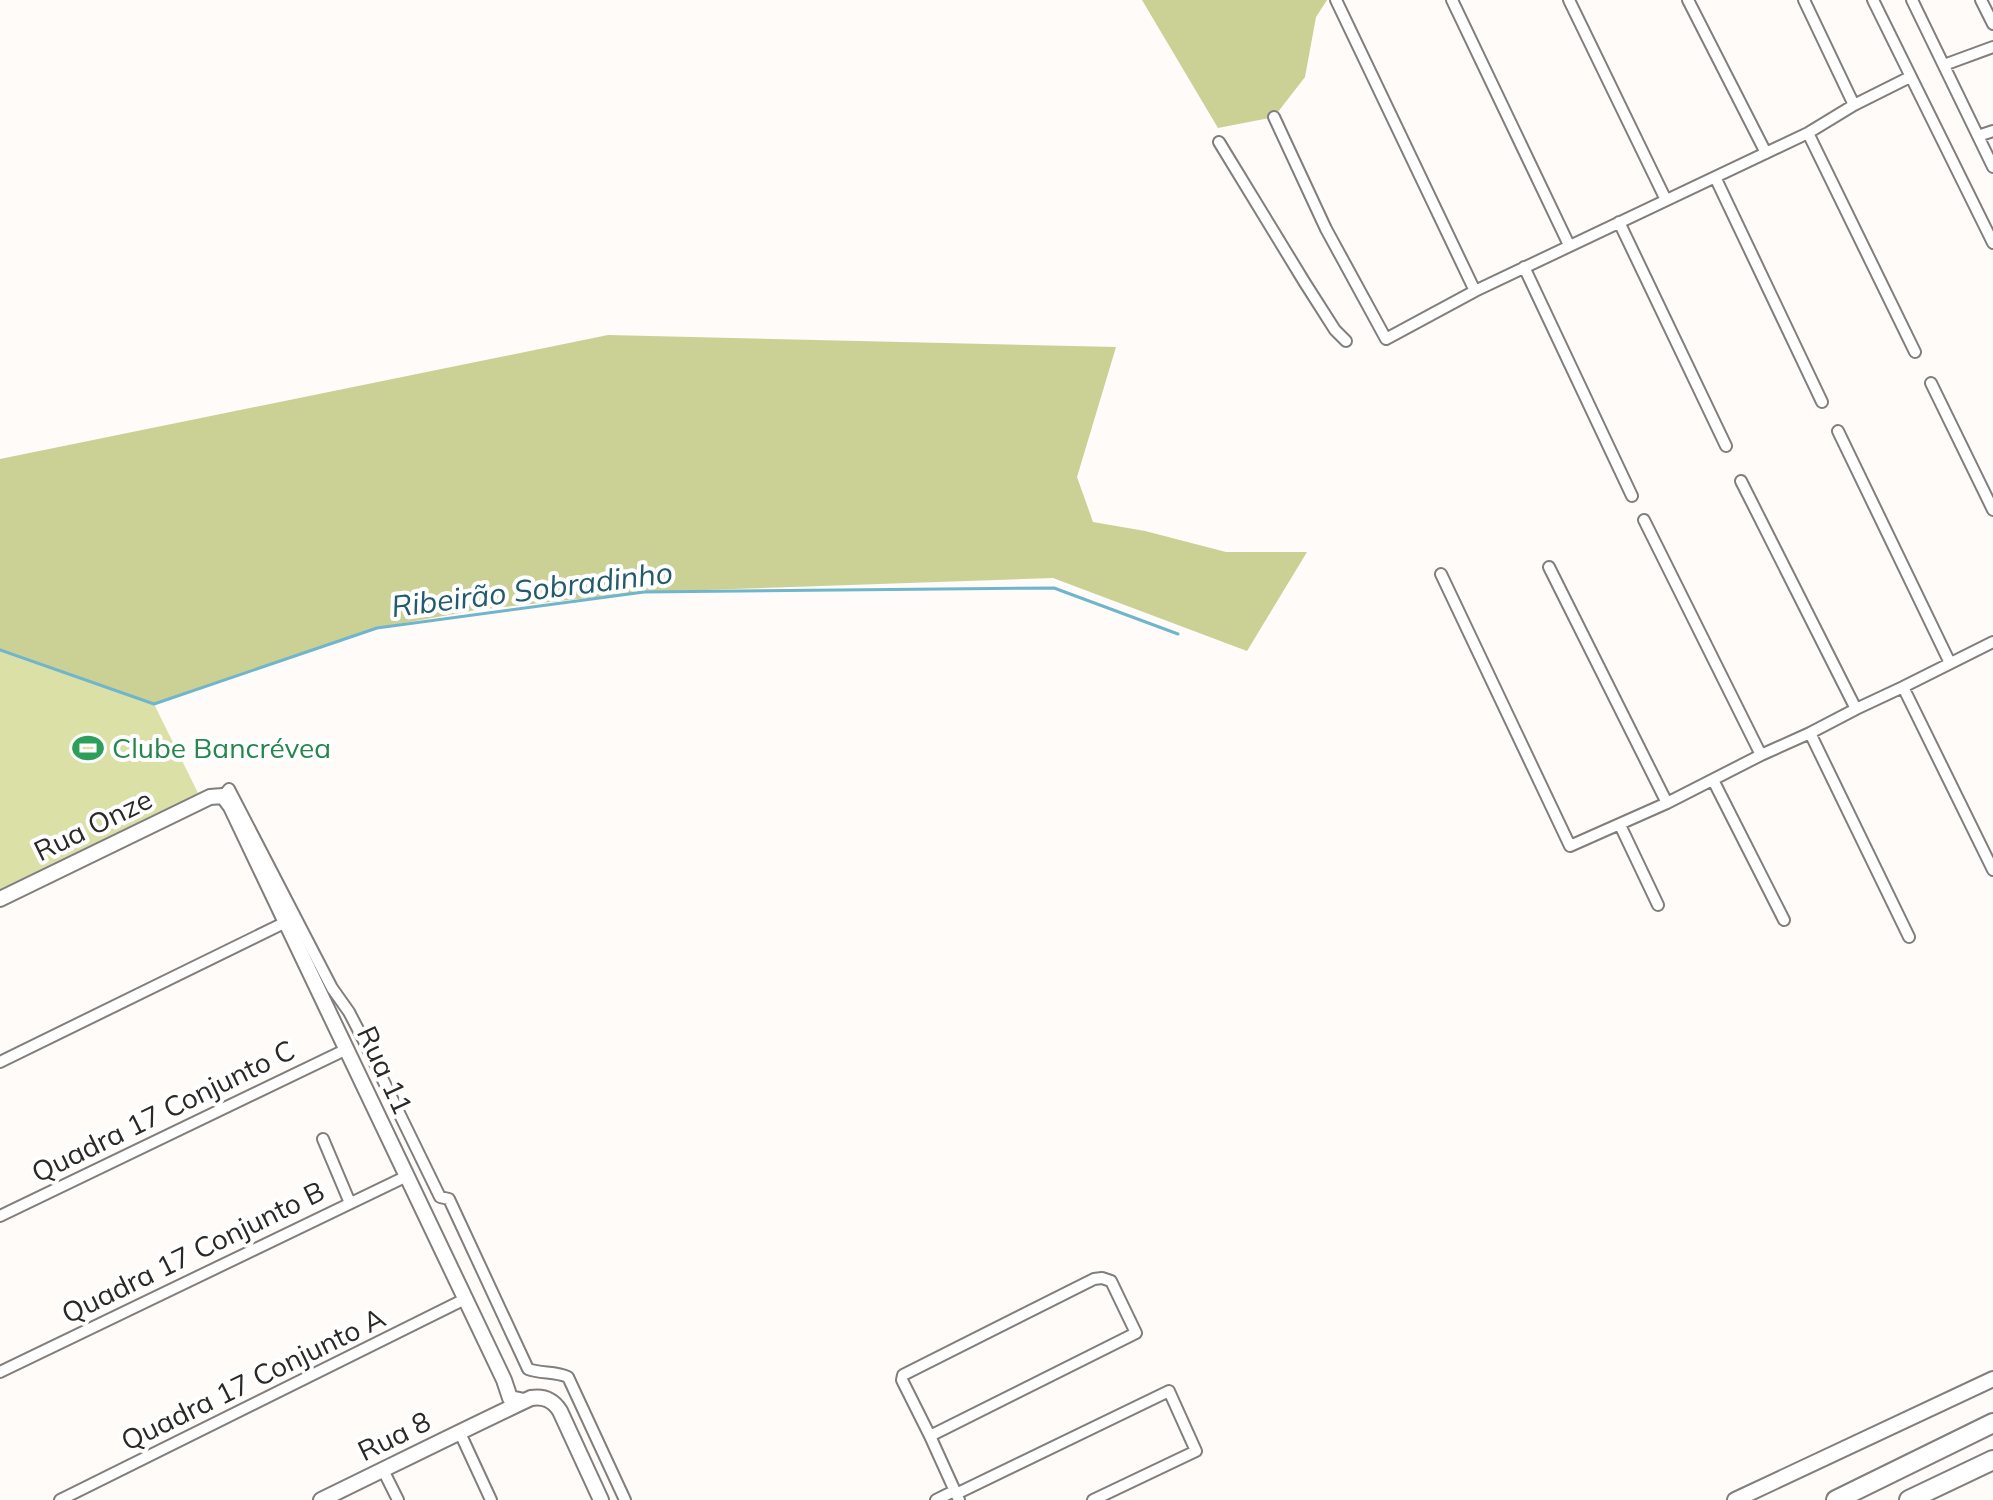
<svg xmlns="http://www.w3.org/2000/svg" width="1993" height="1500" font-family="Mulish,sans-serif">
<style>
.green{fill:#dbe0a7}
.forest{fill:#cbd095}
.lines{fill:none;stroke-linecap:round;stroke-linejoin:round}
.stream{stroke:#6fb6cd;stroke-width:3}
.street-casing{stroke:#817e7c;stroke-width:14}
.secondary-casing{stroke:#817e7c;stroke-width:18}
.highway-casing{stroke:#817e7c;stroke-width:22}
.street{stroke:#fff;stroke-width:10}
.secondary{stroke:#fff;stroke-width:14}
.highway{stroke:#fff;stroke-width:18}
.labels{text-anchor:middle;stroke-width:8;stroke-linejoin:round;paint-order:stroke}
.leisure-label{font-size:28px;fill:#27864d;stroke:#fff;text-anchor:start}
.street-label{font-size:28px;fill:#2a2928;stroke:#fff}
.water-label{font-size:30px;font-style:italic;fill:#215b6c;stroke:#fff}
</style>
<rect width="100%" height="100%" fill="#fefbf8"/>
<!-- green -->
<path class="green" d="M0,650L154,704L198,793L0,889Z"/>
<!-- forest -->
<path class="forest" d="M1142,0H1327L1316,17L1305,77L1274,117L1218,128Z
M608,335L1116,347L1077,477L1093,522L1145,531L1226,552H1307L1247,651L1053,578L644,592L476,610L377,628L154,704L0,650V459Z"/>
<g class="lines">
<!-- stream -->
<path class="stream" d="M0,650L154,704L377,628L644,592L1054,588L1178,634"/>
<defs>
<path id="street" d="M1336,0L1475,291
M1452,0L1569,245
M1569,0L1666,200
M1688,0L1766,153
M1804,0L1854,105
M1873,0L1993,243
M1912,0L1993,167
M1981,0L1993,24
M1944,65L1993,47
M1274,117L1326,229L1386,339L1475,291L1808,133L1854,105L1910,77
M1808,133L1915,352
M1978,136L1993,131
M1219,142L1305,283L1335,330L1346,341
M1715,177L1822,402
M1619,222L1726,446
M1524,267L1632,496
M1931,383L1993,510
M1838,431L1950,663
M1741,481L1856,709
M1644,520L1761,755
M1549,567L1667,803
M1441,574L1570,846L1667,803L1761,755L1810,733L1856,709L1903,687L1993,642
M1903,687L1993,870
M1810,733L1909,937
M1713,780L1784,920
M223,796L229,789L332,988L349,1012L363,1039L440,1197L449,1199L528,1369C541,1374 555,1371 568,1377L625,1500
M1620,825L1658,905
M0,1062L286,922
M323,1139L350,1203
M0,1216L347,1049
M0,1372L407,1176
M460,1433L491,1500
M930,1436L1136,1333L1111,1281L1102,1278L1094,1279L903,1375L902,1380L930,1436L959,1500
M383,1470L398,1500
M956,1494L1169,1391L1196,1451L1093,1500
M60,1500L465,1299
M936,1500L954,1491"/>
<path id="secondary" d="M0,899L210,797L223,796L231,807L504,1380L510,1398L524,1401
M321,1500C391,1466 461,1431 531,1398C544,1396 553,1400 560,1411L601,1500
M1735,1500L1993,1379"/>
<path id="highway" d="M1836,1500L1993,1423
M1909,1500L1993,1460"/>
</defs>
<!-- street casing -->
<use href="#street" class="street-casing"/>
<!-- secondary casing -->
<use href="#secondary" class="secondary-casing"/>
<!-- highway casing -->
<use href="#highway" class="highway-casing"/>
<!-- street -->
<use href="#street" class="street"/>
<!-- secondary -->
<use href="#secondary" class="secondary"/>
<!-- highway -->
<use href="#highway" class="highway"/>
</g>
<!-- icons -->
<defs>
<symbol id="stadium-bare" viewBox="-9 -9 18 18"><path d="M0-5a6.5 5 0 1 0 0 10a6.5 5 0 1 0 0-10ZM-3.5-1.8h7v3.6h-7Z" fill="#2e9e5b" stroke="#fff" stroke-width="2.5" paint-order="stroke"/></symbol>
</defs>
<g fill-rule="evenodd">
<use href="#stadium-bare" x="66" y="726" width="44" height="44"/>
</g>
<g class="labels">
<!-- leisure labels -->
<g class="leisure-label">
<text x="112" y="758">Clube Bancrévea</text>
</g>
<!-- street labels -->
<g class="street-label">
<text transform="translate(93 825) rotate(-26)" y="10">Rua Onze</text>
<text transform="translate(385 1070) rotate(65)" y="10">Rua 11</text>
<text transform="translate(163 1111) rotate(-26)" y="10">Quadra 17 Conjunto C</text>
<text transform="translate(193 1252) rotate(-26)" y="10">Quadra 17 Conjunto B</text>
<text transform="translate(253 1379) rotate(-26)" y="10">Quadra 17 Conjunto A</text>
<text transform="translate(394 1436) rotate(-26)" y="10">Rua 8</text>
</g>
<!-- water labels -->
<g class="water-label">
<text transform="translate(532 590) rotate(-7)" y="10">Ribeirão Sobradinho</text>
</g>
</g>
</svg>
